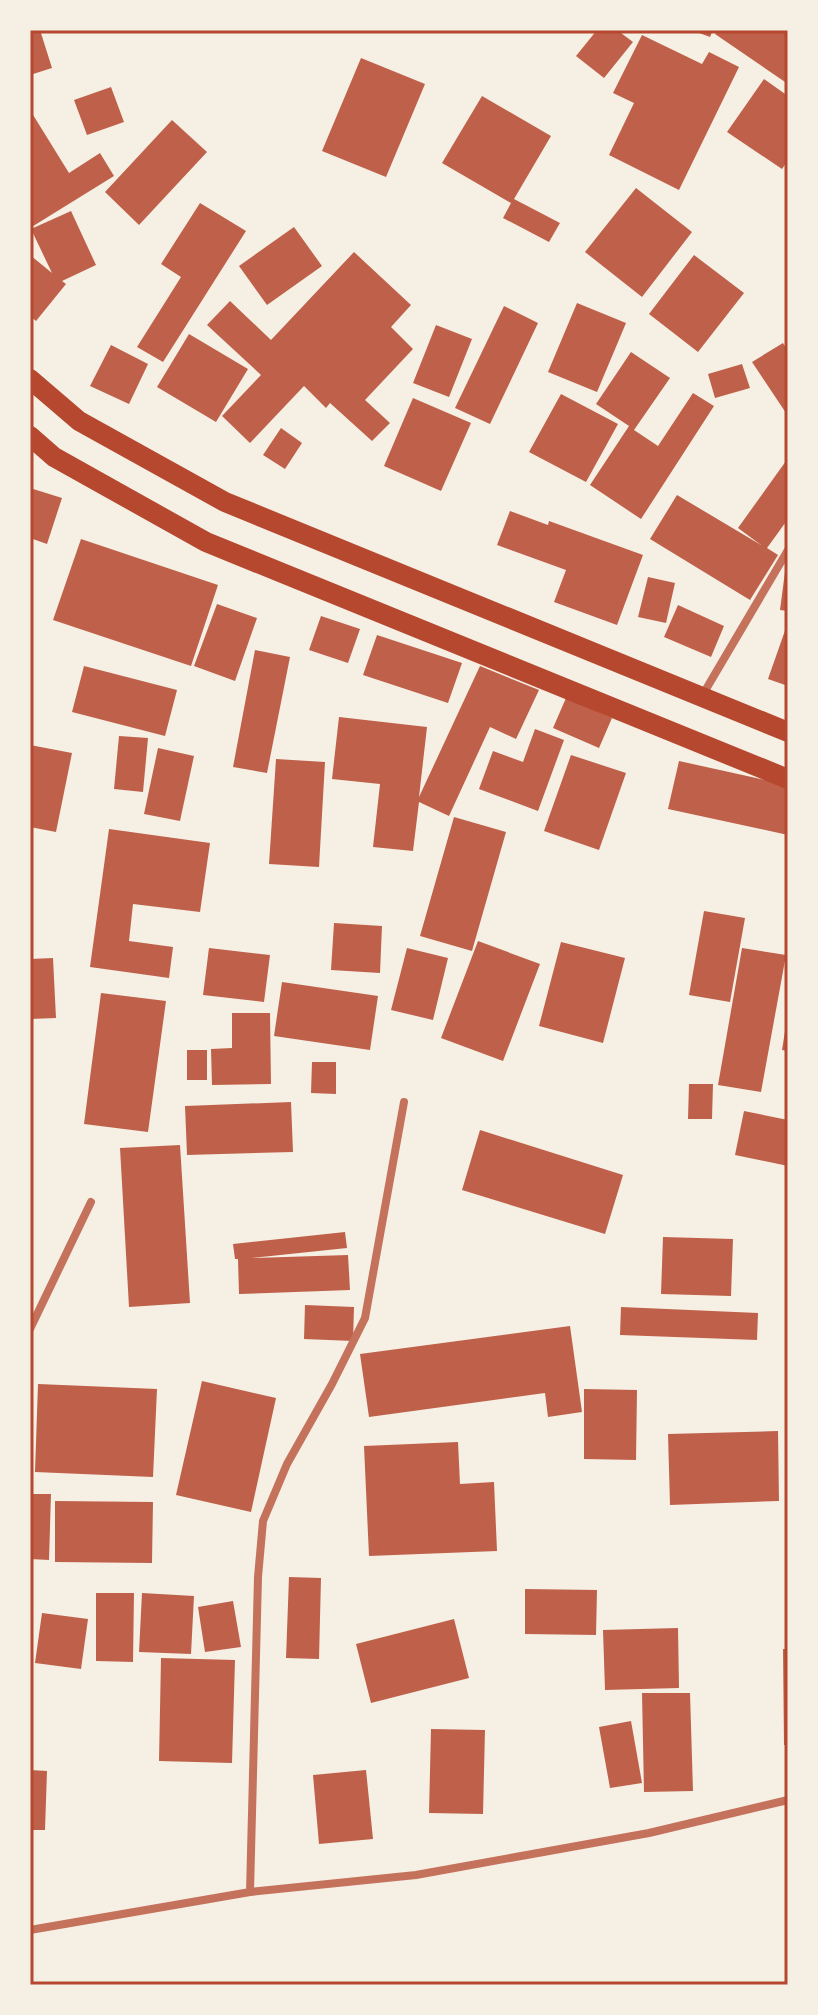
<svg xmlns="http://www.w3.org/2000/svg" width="818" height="2015" font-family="'Asap Condensed',sans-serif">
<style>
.building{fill:#bf614a}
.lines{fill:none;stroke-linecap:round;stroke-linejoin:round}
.minor{stroke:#c5725c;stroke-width:8}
.primary{stroke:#b5482f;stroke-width:20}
.neatline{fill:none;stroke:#b5482f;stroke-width:3}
</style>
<rect width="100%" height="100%" fill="#f6efe4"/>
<!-- building -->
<path class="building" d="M30,30H40L52,68L30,75Z
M597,30H617L633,42L604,78L576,56Z
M691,30H713L710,37Z
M718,30H788V84L715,34Z
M642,35L702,64L709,52L739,67L679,190L609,155L634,103L613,93Z
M361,58L425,84L386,177L322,151Z
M764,79L788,96V160L782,169L727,132Z
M111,87L124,122L87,135L74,100Z
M482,96L551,136L514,199L560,223L549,242L503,218L511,203L442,163Z
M30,110L69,173L100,153L114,176L30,228Z
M172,120L207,152L139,225L105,192Z
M636,188L692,232L642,297L585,252Z
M200,203L246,231L163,362L137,347L181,277L161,264Z
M71,211L96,265L62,281L66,284L36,321L30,316V255L52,273L31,229Z
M294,227L322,266L267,305L239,266Z
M354,252L411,305L391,327L413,349L365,400L390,423L372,441L330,403L326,408L304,386L250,443L222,416L261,375L207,325L230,301L271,340Z
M694,255L744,293L698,352L649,314Z
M577,303L626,323L597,392L548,372Z
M504,306L538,323L490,424L455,408Z
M436,325L472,339L449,397L413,383Z
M189,334L248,369L216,422L157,387Z
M783,343L788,351V416L752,362Z
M111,345L148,364L129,404L90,386Z
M631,352L670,378L634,430L658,446L693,393L714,406L641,519L590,485L629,426L596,404Z
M742,364L750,388L715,398L708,374Z
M561,394L618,424L586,482L529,452Z
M413,398L471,423L441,491L384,466Z
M281,428L302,443L285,469L263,455Z
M786,461L788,463V519L767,548L778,555L750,600L650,539L677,495L761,545L738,528Z
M30,488L62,498L47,544L30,538Z
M510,511L548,525L549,521L643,555L617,625L554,602L566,570L497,545Z
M81,539L218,585L191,666L53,620Z
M786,564H788V611L780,610Z
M648,577L675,583L666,623L638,617Z
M217,604L257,618L235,681L194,666Z
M678,605L724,626L711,657L664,637Z
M321,616L360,629L348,663L309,650Z
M788,622V686L768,679Z
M377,635L462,663L448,703L363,675Z
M255,650L290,657L267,773L233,767Z
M84,666L177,690L165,736L72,712Z
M480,666L539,690L516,739L490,727L449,816L419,802L413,851L373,847L380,784L332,779L339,717L427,727L419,797Z
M566,698L612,718L599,748L553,728Z
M535,729L564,740L538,811L479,789L493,751L523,762Z
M119,736L148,738L143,792L114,789Z
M30,745L72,753L56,832L30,827Z
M158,748L194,756L180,821L144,814Z
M571,755L626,773L599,850L544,831Z
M276,759L325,762L319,867L269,864Z
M679,761L788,785V835L668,809Z
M454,817L506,832L472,951L420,936Z
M109,829L210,843L200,912L133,904L129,941L173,947L169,978L90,967Z
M704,911L745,918L730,1002L689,995Z
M334,923L382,926L380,973L331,970Z
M478,941L540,964L503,1061L441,1038Z
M561,942L625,958L603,1043L539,1026Z
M209,948L270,955L264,1002L203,995Z
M407,948L448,958L433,1020L391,1010Z
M742,948L786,955L761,1092L718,1085Z
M53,958L56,1018L30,1019V959Z
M282,982L378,996L370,1050L274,1036Z
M101,993L166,1001L148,1132L84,1124Z
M232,1013H270L271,1084L212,1085L211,1049L232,1048Z
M786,1025H788V1051L782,1050Z
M187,1050H207V1080H187Z
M312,1062H336V1094L311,1093Z
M689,1084H713L712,1119H688Z
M291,1102L293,1152L187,1155L185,1106Z
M744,1111L788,1120V1166L735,1155Z
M480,1130L623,1175L605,1234L462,1190Z
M180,1145L190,1303L129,1307L120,1148Z
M345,1232L347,1248L252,1258L348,1255L350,1290L239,1294L238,1259H235L233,1244Z
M663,1237L733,1239L731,1296L661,1294Z
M305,1305L354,1307L353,1341L304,1339Z
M621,1307L758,1313L757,1340L620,1335Z
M570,1326L582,1412L548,1417L545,1393L369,1417L360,1354Z
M202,1381L276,1398L251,1512L176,1495Z
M38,1384L157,1389L153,1477L35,1472Z
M584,1389L637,1390L636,1460L584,1459Z
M778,1431L779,1501L670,1505L668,1434Z
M458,1442L460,1484L494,1482L497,1551L369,1556L364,1446Z
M30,1494H51L49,1560L30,1559Z
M55,1501L153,1502L152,1563L55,1562Z
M289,1577L321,1578L319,1659L286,1658Z
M525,1589L597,1590L596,1635L525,1634Z
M96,1593H134L133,1662L96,1661Z
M142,1593L194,1596L191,1654L139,1652Z
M233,1601L241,1647L205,1652L198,1607Z
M42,1613L88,1619L81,1669L35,1663Z
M454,1619L469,1678L371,1703L356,1644Z
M678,1628L679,1688L605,1690L603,1630Z
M783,1649H788V1745H784Z
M161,1658L235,1660L232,1763L159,1761Z
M642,1693H690L693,1791L644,1792Z
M631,1721L642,1783L610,1788L599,1727Z
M431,1729L485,1730L483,1814L429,1813Z
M30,1770L47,1771L45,1830H30Z
M366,1770L373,1839L319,1844L313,1775Z"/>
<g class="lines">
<!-- minor -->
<path class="minor" d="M702,696L788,550
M30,1329L91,1202
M250,1892L258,1577L263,1521L287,1464L332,1384L365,1318L404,1102
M30,1930L250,1892L416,1875L649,1833L788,1800"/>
<!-- primary -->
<path class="primary" d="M30,379L79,421L225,502L788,732
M30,436L54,457L206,542L788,779"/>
</g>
<!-- border -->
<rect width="818" height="2015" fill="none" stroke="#f6efe4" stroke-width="64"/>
<rect x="32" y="32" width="754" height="1951" class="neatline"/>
</svg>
